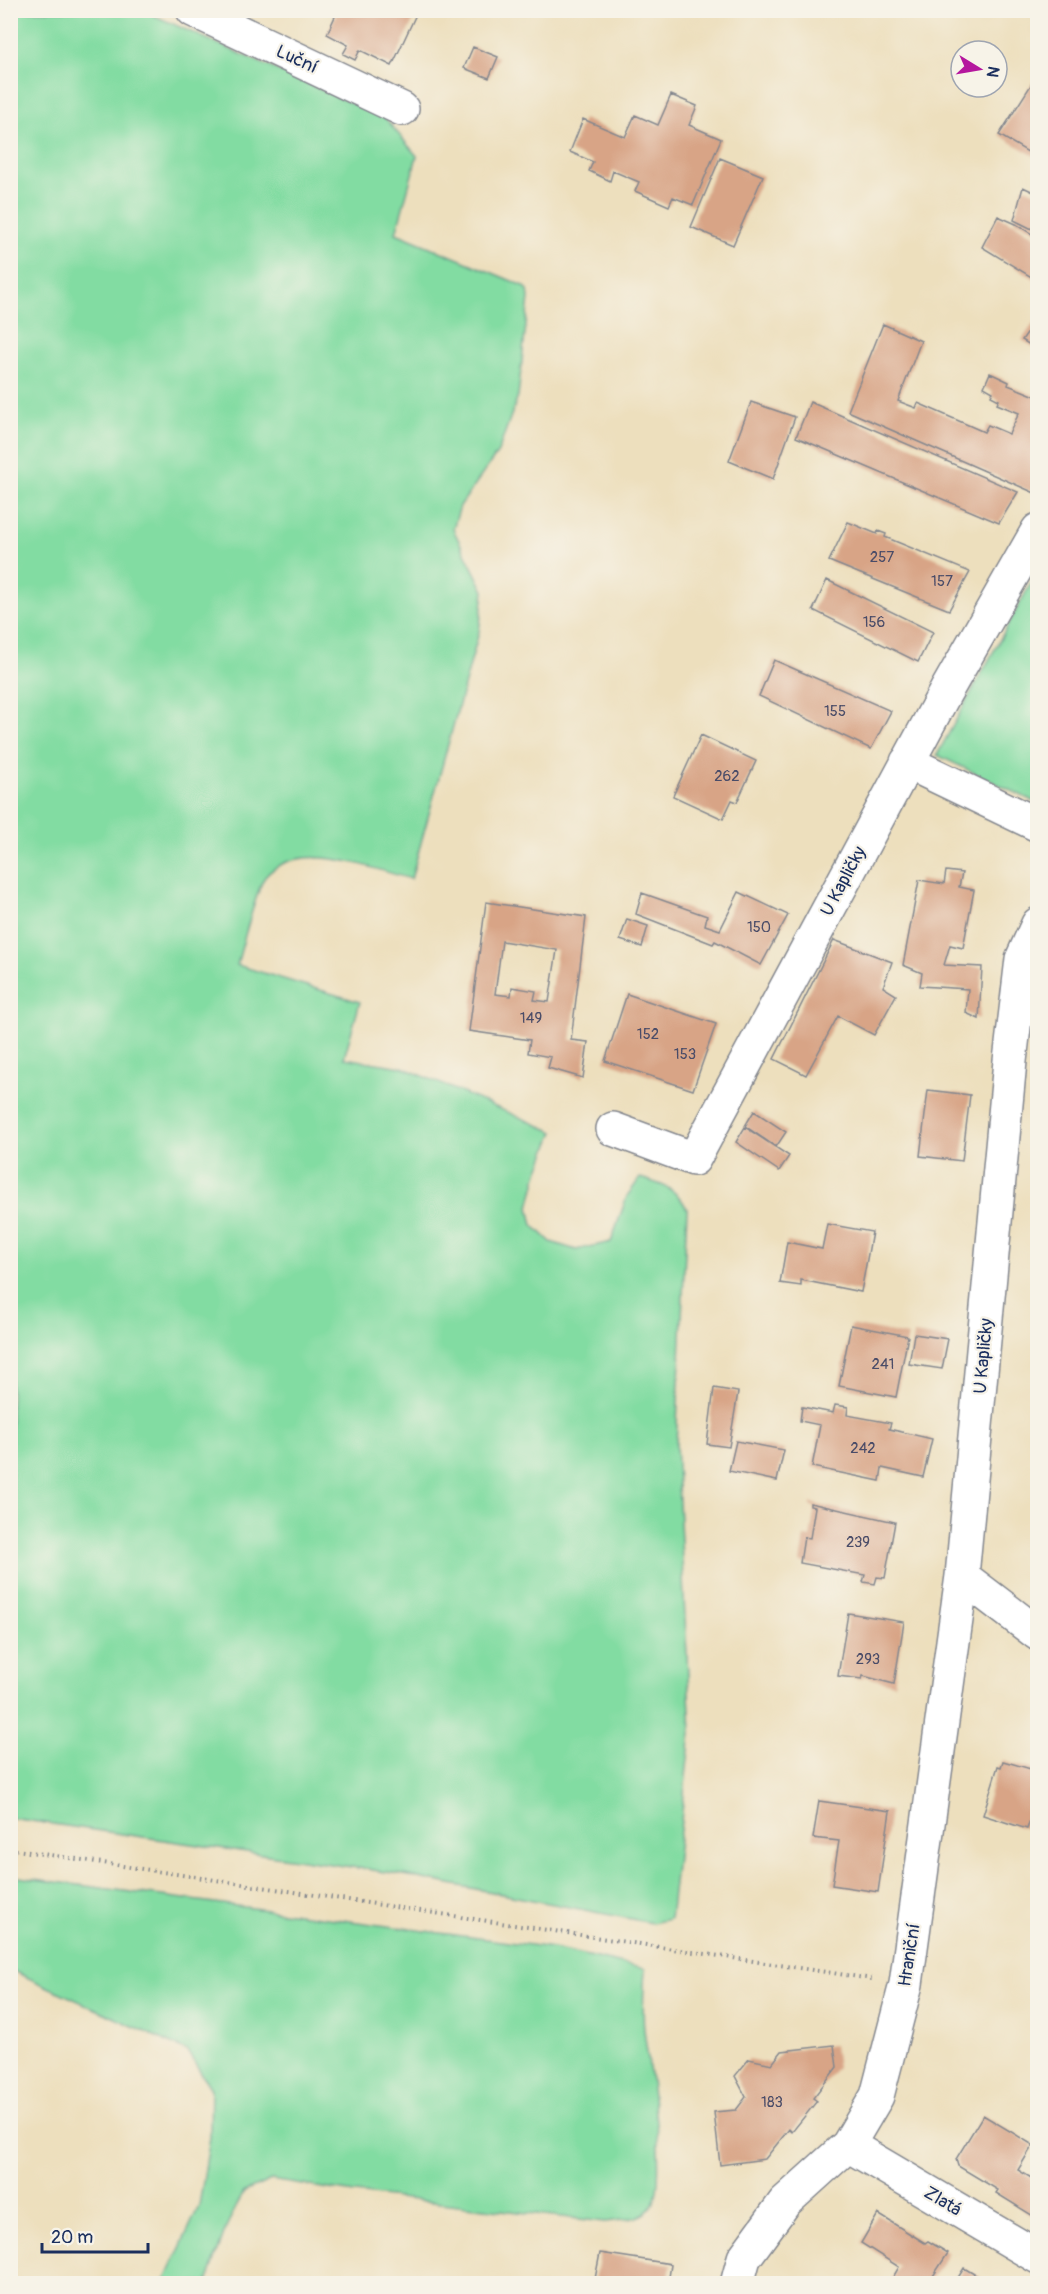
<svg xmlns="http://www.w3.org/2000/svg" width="1048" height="2294" font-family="Pangolin,sans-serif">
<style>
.green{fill:#82dca2;stroke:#4e8680;stroke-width:1.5}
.building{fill:#d8a486;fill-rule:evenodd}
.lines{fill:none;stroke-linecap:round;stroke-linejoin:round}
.minor-casing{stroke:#84878e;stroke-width:36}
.path{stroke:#84878e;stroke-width:4;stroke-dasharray:1.5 4.5;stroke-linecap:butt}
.minor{stroke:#fff;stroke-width:33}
.labels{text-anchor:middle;stroke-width:4.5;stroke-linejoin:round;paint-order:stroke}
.number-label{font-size:15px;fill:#4a4c68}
.street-label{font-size:18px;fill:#1b2f5e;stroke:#f7f3e8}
</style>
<rect width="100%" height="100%" fill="#f7f3e8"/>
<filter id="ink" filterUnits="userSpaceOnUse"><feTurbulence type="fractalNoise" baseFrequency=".0167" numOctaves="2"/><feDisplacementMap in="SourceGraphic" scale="12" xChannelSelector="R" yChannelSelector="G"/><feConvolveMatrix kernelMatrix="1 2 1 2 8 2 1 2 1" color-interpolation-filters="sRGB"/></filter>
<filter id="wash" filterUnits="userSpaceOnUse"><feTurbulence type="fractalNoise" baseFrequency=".008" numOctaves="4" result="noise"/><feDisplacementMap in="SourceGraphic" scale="24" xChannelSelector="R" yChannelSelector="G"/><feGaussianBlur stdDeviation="1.35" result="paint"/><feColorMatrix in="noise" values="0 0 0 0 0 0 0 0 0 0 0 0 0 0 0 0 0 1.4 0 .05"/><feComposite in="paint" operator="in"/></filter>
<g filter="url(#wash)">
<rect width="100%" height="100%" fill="#eddfbd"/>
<!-- green -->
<path class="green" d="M11,11H144L385,118L417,156L396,233L524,286L528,290L529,298L518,396L498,452L460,506L453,529L484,591L479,632L411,879C369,868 299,838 265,877C258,885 241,950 237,965L360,1002L344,1058L402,1067L554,1132L538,1172L529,1207L533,1225L551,1242L576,1250L611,1242L627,1196L640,1178C661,1184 677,1188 687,1209L676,1445L691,1732L670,1919L652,1923L393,1873L11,1818Z
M1037,572V803L937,755Z
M11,1876L553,1948L645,1969C644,1989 642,2009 644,2029C648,2067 669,2176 652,2206C643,2220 620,2220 605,2222L355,2193L271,2180L244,2192L227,2225L207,2283H164L199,2206L210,2137L211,2089L187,2051L11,1970Z"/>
<g id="blocks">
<!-- building -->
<path class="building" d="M338,10H418L392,66L360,50L355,60L343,54L348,45L327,34Z
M473,47L498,57L489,78L464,68Z
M1038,74V158L999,135Z
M671,95L697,106L689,125L721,139L693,205L673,197L669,206L635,191L639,182L613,171L610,181L589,171L593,162L570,152L583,119L625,137L635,115L658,125Z
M720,158L763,176L733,245L691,227Z
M1023,187L1038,194V232L1014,220Z
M998,216L1016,224L1038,238V281L982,247Z
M1038,317V350L1022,340Z
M883,324L921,341L898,401L916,408L918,403L984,432L988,425L1009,434L1019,413L997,404L999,400L991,396L993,392L984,387L990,373L1009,382L1008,385L1038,397V489L1035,493L848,411Z
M751,402L795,417L773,479L729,461Z
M810,402L1018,492L999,523L796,437Z
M848,522L877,534L878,531L886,534L885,537L970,572L949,610L829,561Z
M827,580L933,632L918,662L813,610Z
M774,660L891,711L871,749L759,696Z
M701,735L756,761L737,802L732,800L723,819L673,796Z
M946,871L962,873L959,887L974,890L963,948L950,945L944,965L982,967L979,1019L966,1013L968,989L920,986L922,973L903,965L919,880L944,884Z
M739,892L788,915L761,965L715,941L713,944L636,914L642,893L707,916L705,925L720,930Z
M486,902L586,917L571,1040L588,1042L583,1078L548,1068L551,1057L528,1053L530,1040L469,1031ZM502,941L557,950L549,1002L534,1000L536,991L512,987L511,996L495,994Z
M627,919L648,926L642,947L620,940Z
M834,940L892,962L883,987L896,995L874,1035L838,1016L806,1075L774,1059Z
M627,994L716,1024L693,1090L605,1061Z
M928,1090L970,1095L962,1161L920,1156Z
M754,1111L786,1132L776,1147L745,1126Z
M745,1127L789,1156L779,1171L736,1142Z
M827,1224L872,1232L861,1292L801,1280V1286L780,1283L787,1242L822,1249Z
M851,1325L908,1336L896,1397L839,1386Z
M914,1334L948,1339L942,1369L909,1364Z
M714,1388L738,1392L729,1447L707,1444Z
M835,1405L848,1407L847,1415L891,1423L889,1429L932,1439L923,1477L882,1468L880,1481L812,1467L820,1425L800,1421L802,1407L833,1413Z
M736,1441L784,1450L777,1481L729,1471Z
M810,1503L895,1522L885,1578L877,1577L875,1584L863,1582L865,1575L800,1563L804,1537L810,1538L815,1507L810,1506Z
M848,1613L904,1622L894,1684L863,1676L862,1679L838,1676Z
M1003,1761L1038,1771V1795L1027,1829L983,1815L998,1766L1001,1767Z
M819,1801L890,1811L878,1892L832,1885L839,1841L813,1838Z
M834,2045L837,2067L813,2098L817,2101L792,2132L789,2129L765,2159L720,2165L714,2112L736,2110L746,2097L735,2076L749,2059L772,2064L782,2051Z
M983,2115L1033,2145L1018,2170L1038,2182V2219L996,2193L998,2190L958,2166L956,2159Z
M878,2214L925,2243L928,2241L948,2253L928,2284H889L899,2267L861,2243Z
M600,2253L671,2264L668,2284H594Z
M964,2268L984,2280L981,2284H954Z"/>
</g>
</g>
<g filter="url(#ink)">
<use href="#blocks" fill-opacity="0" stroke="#84878e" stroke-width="1.5"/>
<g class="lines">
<defs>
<path id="minor" d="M193,10L402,109
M907,762L1038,825
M613,1129L694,1159L946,691L1038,530
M962,1576L1038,1634
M848,2145L1038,2257
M737,2284L744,2258L785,2202L848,2145L877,2096L906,1984L962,1576L1010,1061L1022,959L1038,924"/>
</defs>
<!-- minor casing -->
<use href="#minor" class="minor-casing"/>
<!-- path -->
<path class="path" d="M10,1849L872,1979"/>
<!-- minor -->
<use href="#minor" class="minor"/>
</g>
</g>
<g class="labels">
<!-- number labels -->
<g class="number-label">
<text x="882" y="562">257</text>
<text x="942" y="586">157</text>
<text x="874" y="627">156</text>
<text x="835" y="716">155</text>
<text x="727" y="781">262</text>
<text x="759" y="932">150</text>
<text x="531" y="1023">149</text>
<text x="648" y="1039">152</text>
<text x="685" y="1059">153</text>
<text x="883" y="1369">241</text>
<text x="863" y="1453">242</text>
<text x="858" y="1547">239</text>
<text x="868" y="1664">293</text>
<text x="772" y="2107">183</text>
</g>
<!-- street labels -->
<g class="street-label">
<text transform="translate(297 59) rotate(25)" y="6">Luční</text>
<text transform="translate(843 881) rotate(-62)" y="6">U Kapličky</text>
<text transform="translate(983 1356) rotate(-85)" y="6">U Kapličky</text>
<text transform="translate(909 1955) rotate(-81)" y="6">Hraniční</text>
<text transform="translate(943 2201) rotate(31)" y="6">Zlatá</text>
</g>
</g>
<!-- margin -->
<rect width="1048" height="2294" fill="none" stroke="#f7f3e8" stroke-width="36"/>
<!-- north arrow -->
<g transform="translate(979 69) rotate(101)"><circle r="28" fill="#f7f3e8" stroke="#9fa5b1" stroke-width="1.5"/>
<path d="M0-4.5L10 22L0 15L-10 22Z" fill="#b5179e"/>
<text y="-9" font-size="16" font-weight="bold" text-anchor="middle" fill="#1b2f5e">N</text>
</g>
<!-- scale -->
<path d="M42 2243v9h106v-9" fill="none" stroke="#1b2f5e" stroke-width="3"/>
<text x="51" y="2243" font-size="18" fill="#1b2f5e" stroke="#f7f3e8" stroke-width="4.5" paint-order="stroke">20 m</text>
</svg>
